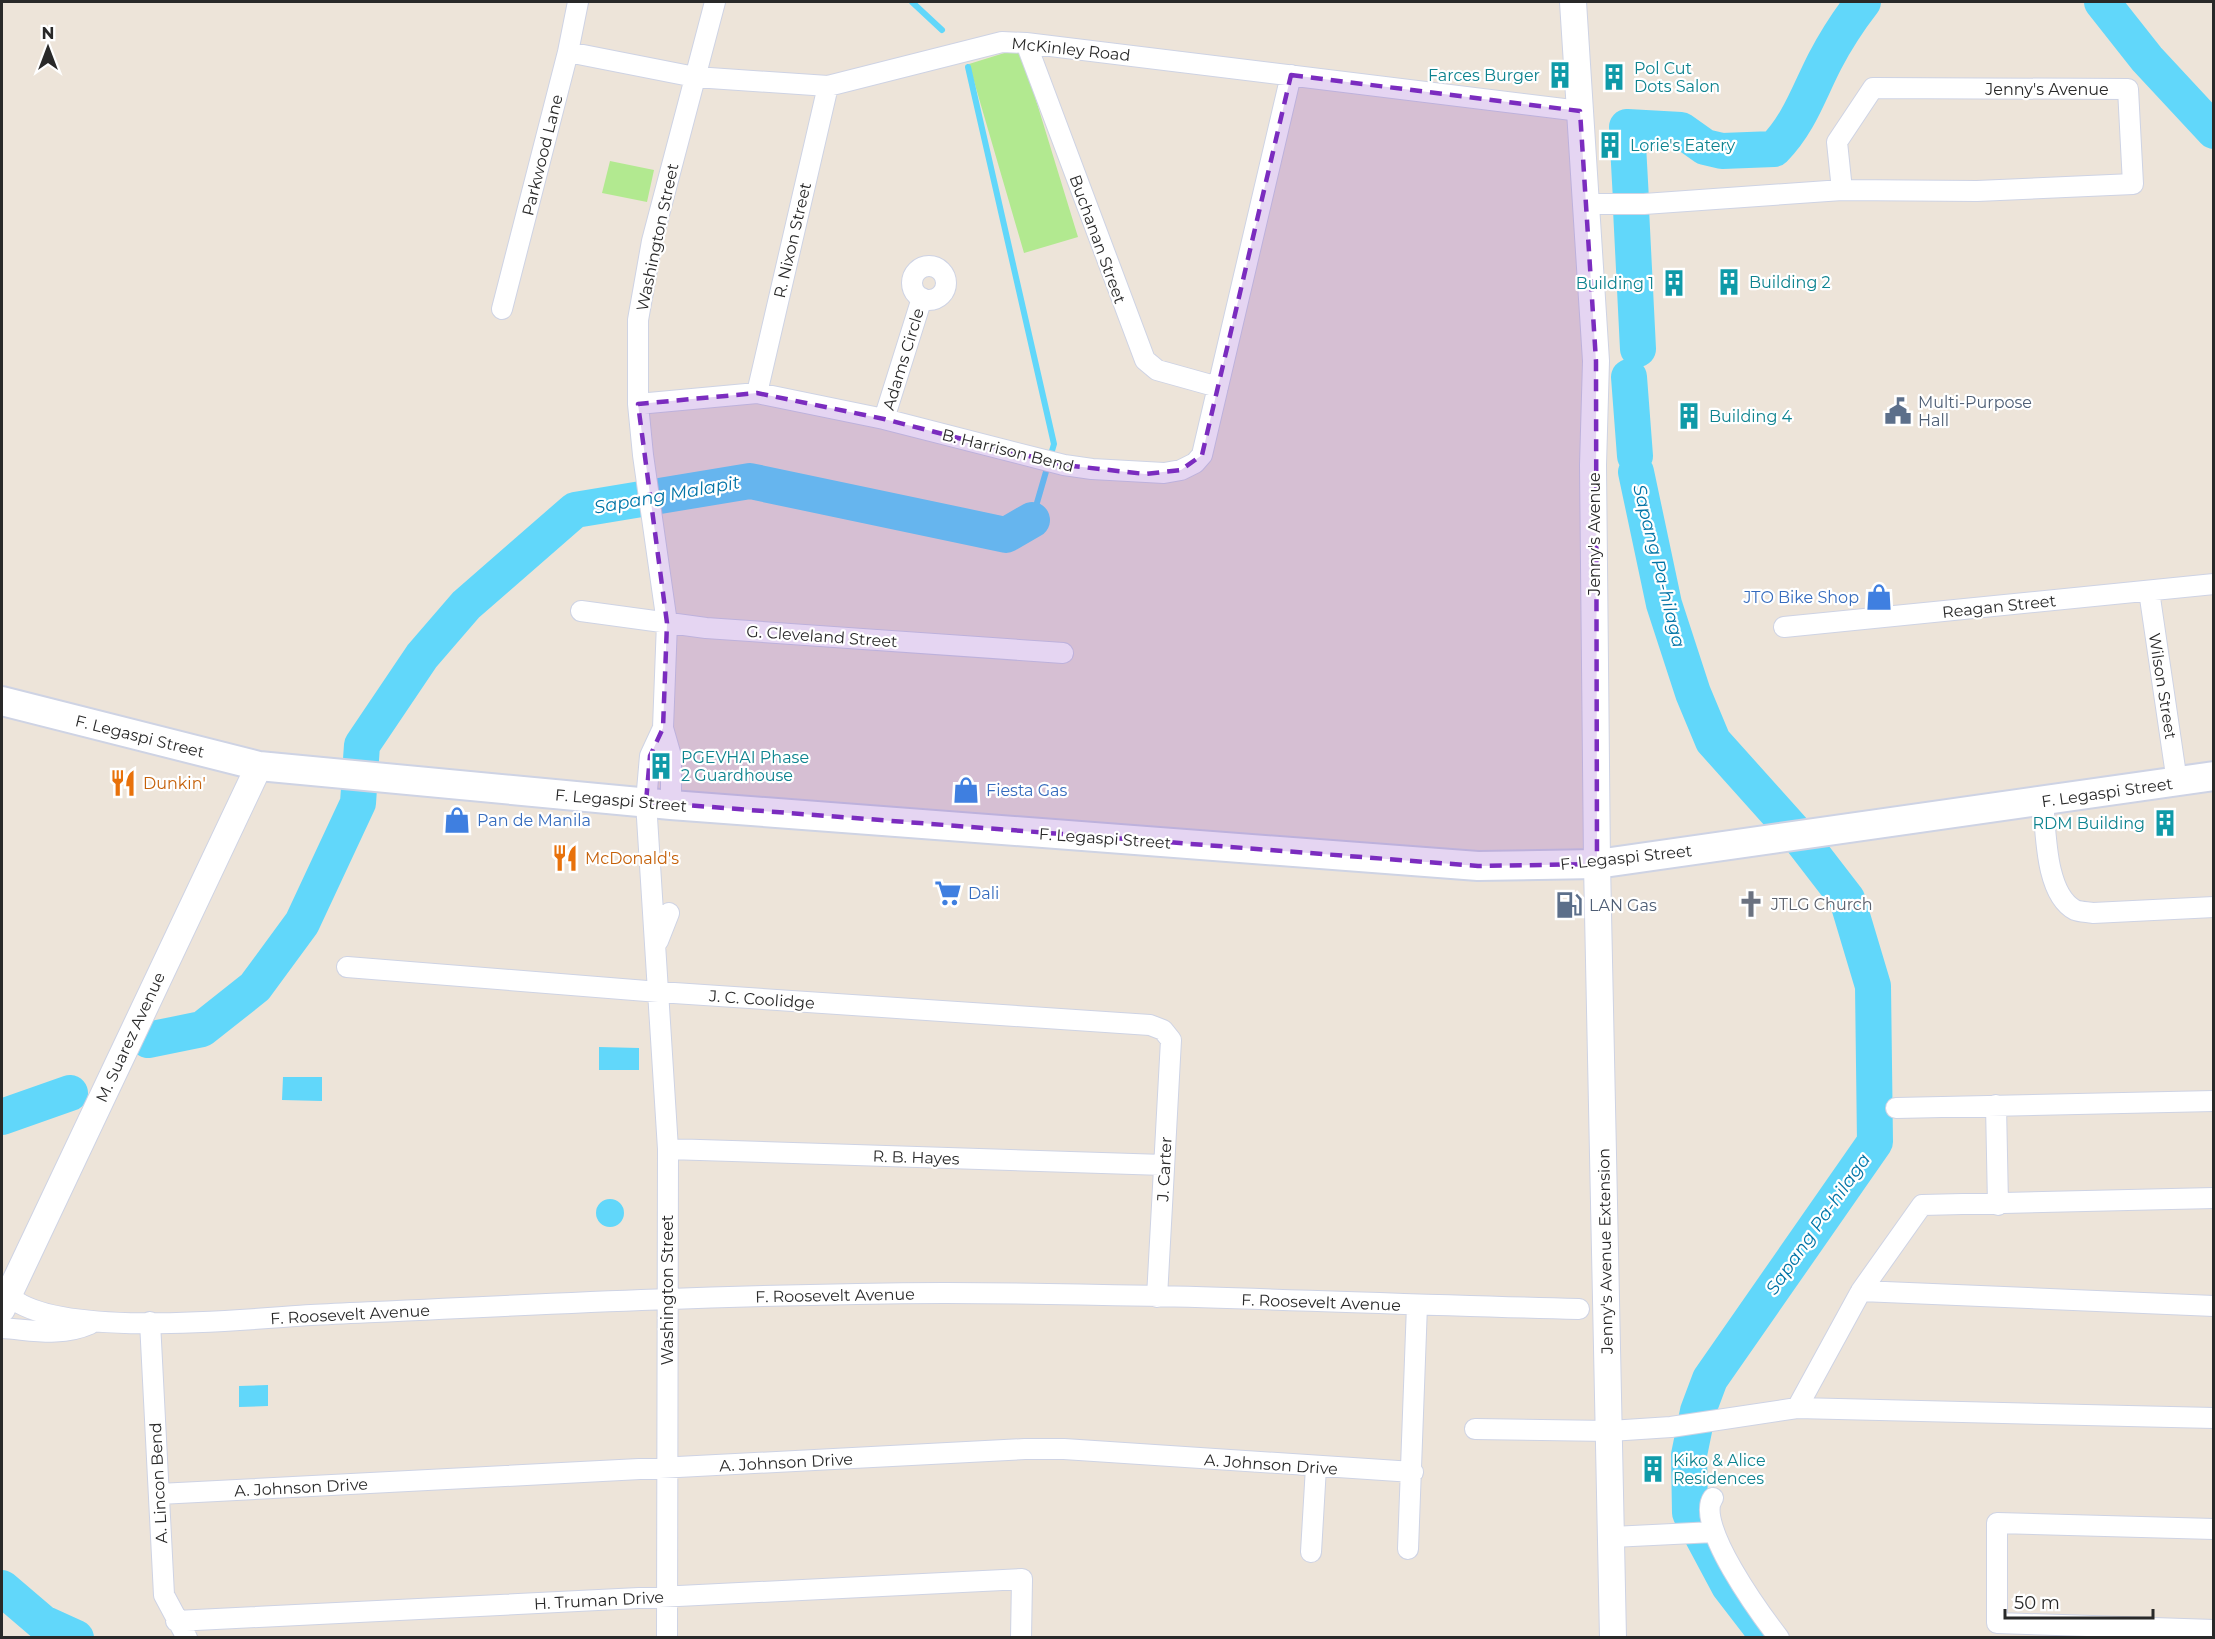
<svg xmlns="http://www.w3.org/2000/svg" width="2215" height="1639" font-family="Montserrat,sans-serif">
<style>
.green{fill:#b2e990}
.water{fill:#61d7fa}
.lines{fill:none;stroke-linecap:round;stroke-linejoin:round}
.stream{stroke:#61d7fa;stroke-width:6}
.river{stroke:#61d7fa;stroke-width:36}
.minor-casing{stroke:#ced3e4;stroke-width:22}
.tertiary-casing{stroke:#ced3e4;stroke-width:28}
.secondary-casing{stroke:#ced3e4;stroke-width:32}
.minor{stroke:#fff;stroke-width:20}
.tertiary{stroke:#fff;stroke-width:26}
.secondary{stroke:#fff;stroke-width:28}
.marked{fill:#7b2cbf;fill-opacity:0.2;stroke:#7b2cbf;stroke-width:4.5;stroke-dasharray:12 8;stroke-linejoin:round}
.labels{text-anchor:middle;stroke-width:4.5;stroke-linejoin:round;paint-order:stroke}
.street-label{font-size:16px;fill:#292929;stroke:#fff}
.culture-label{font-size:16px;fill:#0d838f;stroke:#fff;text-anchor:start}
.service-label{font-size:16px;fill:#4e5e75;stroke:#fff;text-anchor:start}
.shop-label{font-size:16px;fill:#366cbe;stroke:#fff;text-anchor:start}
.food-label{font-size:16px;fill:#c56008;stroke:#fff;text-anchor:start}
.worship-label{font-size:16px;fill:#5b616d;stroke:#fff;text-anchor:start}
.water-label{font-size:18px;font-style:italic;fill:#0173a5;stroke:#fff}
</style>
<rect width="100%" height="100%" fill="#ede4d9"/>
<!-- green -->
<path class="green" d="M1020,48L1078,237L1024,253L969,64Z
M610,161L654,170L647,202L602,193Z"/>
<!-- water -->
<path class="water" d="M599,1047L639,1048V1070H599Z
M283,1077H322V1101L282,1100Z
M596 1213a14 14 0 1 1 28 0a14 14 0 1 1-28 0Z
M268,1385V1406L239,1407V1386Z"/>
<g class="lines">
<!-- stream -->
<path class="stream" d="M912,2L942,30
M968,67L1054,444L1032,520"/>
<!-- river -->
<path class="river" d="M2102,2L2147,59L2214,131
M1631,200L1627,127L1681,130L1705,147L1722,151L1774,149C1799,124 1809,92 1825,61C1836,40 1849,20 1863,2
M1631,209L1638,349
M1629,377L1635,456
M1636,472L1664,604L1693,693L1713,741L1800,838L1847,899L1873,986L1875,1142L1710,1379L1698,1411L1689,1455L1690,1513L1729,1586L1769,1638
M148,1040L202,1029L255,987L302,923L358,803L362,745L422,656L466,605L575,510L750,481L1006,535L1032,520
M2,1117L70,1093
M2,1588L43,1623L76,1638"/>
<defs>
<path id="minor" d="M1026,43L1145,360L1157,370L1218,387
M568,52L695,77L828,86L1002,42L1026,43L1580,111
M1585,204H1644L1842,190L1977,191L2133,184L2128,89L1873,88L1837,142L1842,190
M912 283a17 17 0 1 1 34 0a17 17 0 1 1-34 0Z
M502,309L568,52L578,2
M757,393L828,86
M638,404L757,393L884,419L1064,465L1092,469L1164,473L1181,470L1195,463L1202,455L1291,75
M884,419L922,298
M2149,591L2177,782
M581,611L706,628L1063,653
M1784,627L2214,584
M663,728L650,756L646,802L668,1149L667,1638
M2043,801C2046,832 2045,894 2075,910C2080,912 2088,912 2093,913L2214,907
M671,805V756L663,728L667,623L643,455L638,404V320L652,241L715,2
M658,941L669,913
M347,967L659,992L1150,1025L1163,1030L1171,1040L1157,1297
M1996,1105L1998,1205
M1896,1108L2214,1101
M668,1149L1164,1165
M1861,1291L2214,1306
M8,1295C54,1340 246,1319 311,1315C522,1305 733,1294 945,1293C1156,1293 1367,1304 1579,1309
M150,1322L164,1595L187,1638
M2,1328C33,1330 60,1337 90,1324
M1797,1408L1861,1291L1922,1205L2214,1198
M1475,1429L1610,1431L1671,1427L1797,1408L2214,1418
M159,1494L1025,1449H1064L1413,1472
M1713,1498C1694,1524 1762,1616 1779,1638
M2214,1529L1997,1523V1623L2214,1630
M1612,1537L1714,1532
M1408,1549L1417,1305
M1311,1552L1316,1467
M176,1621L1022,1579L1021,1638"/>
<path id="tertiary" d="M1573,2L1596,361L1593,465L1597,864L1613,1638
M2,1309L259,766"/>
<path id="secondary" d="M2,701L259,766L671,805L1478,866L1597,864L2214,776"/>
</defs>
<!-- minor casing -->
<use href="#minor" class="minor-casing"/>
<!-- tertiary casing -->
<use href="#tertiary" class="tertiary-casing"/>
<!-- secondary casing -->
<use href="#secondary" class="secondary-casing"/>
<!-- minor -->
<use href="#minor" class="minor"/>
<!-- tertiary -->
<use href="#tertiary" class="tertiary"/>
<!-- secondary -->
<use href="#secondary" class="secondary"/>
</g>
<!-- marked area -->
<path class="marked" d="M1291,75L1580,111L1596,361L1597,864L1478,866L646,802L650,756L663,728L667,623L638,404L757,393L884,419L1064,465L1145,474L1181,470L1202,455Z"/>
<!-- icons -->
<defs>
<symbol id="building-bare" viewBox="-9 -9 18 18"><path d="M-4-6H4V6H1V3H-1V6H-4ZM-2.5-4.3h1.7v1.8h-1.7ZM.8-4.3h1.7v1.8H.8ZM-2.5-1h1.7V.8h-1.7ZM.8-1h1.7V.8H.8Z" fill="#0f9aa8" stroke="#fff" stroke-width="2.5" paint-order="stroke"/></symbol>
<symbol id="civic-bare" viewBox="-9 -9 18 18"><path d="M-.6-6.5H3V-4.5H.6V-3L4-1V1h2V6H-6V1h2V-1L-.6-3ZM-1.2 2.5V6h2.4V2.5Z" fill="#5c6f8a" stroke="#fff" stroke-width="2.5" paint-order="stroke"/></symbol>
<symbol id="shop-bare" viewBox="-9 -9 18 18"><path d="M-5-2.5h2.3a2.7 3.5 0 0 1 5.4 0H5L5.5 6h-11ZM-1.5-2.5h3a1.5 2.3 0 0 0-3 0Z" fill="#3f7fe0" stroke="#fff" stroke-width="2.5" paint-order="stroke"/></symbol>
<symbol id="restaurant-bare" viewBox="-9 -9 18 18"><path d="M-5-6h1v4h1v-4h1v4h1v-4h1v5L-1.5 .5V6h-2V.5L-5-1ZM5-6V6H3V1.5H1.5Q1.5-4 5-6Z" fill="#e8710a" stroke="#fff" stroke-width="2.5" paint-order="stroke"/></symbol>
<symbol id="supermarket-bare" viewBox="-9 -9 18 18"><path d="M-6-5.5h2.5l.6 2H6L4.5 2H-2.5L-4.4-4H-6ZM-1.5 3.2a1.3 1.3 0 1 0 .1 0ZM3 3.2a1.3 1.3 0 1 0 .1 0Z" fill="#3f7fe0" stroke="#fff" stroke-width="2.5" paint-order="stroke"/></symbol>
<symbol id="church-bare" viewBox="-9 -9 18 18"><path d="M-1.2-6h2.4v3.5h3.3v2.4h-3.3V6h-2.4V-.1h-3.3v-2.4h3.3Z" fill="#6b7280" stroke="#fff" stroke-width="2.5" paint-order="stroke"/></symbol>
<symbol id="fuel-bare" viewBox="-9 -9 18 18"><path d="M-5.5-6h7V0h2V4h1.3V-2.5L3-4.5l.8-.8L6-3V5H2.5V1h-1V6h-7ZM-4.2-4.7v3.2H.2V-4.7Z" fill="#5c6f8a" stroke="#fff" stroke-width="2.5" paint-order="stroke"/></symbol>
</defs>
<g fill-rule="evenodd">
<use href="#building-bare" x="1541" y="56" width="38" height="38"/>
<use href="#building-bare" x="1595" y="58" width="38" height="38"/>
<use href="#building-bare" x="1591" y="126" width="38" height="38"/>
<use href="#building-bare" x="1710" y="263" width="38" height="38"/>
<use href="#building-bare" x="1655" y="264" width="38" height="38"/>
<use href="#civic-bare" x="1879" y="392" width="38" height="38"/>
<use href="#building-bare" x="1670" y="397" width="38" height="38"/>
<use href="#shop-bare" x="1860" y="578" width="38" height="38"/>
<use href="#building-bare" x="642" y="747" width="38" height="38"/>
<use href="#restaurant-bare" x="104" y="764" width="38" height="38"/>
<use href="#shop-bare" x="947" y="771" width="38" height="38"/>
<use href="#shop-bare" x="438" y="801" width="38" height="38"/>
<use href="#building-bare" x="2146" y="804" width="38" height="38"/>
<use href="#restaurant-bare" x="546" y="839" width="38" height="38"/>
<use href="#supermarket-bare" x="929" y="874" width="38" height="38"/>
<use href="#church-bare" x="1732" y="885" width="38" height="38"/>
<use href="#fuel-bare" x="1550" y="886" width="38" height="38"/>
<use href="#building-bare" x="1634" y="1450" width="38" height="38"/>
</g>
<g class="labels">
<!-- street labels -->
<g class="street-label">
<text transform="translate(1071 49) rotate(6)" y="6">McKinley Road</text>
<text x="2047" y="95">Jenny's Avenue</text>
<text transform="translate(542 155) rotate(-76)" y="6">Parkwood Lane</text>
<text transform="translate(657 237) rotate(-78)" y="6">Washington Street</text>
<text transform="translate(1098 239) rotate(70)" y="6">Buchanan Street</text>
<text transform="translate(792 240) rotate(-77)" y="6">R. Nixon Street</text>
<text transform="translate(903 359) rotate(-73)" y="6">Adams Circle</text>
<text transform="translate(1008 450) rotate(14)" y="6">B. Harrison Bend</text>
<text transform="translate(1594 534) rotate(-90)" y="6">Jenny's Avenue</text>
<text transform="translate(1999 606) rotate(-6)" y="6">Reagan Street</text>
<text transform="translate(822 636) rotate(4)" y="6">G. Cleveland Street</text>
<text transform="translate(2163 686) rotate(81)" y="6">Wilson Street</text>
<text transform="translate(140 736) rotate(14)" y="6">F. Legaspi Street</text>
<text transform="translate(2107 792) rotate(-8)" y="6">F. Legaspi Street</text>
<text transform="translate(621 800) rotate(5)" y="6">F. Legaspi Street</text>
<text transform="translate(1105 838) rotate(4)" y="6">F. Legaspi Street</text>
<text transform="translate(1626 857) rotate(-6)" y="6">F. Legaspi Street</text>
<text transform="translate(762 999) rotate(4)" y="6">J. C. Coolidge</text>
<text transform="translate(130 1037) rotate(-65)" y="6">M. Suarez Avenue</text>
<text transform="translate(916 1157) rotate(2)" y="6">R. B. Hayes</text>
<text transform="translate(1164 1169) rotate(-87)" y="6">J. Carter</text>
<text transform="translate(1605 1251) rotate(-91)" y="6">Jenny's Avenue Extension</text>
<text transform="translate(667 1290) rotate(-90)" y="6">Washington Street</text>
<text transform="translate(835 1295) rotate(-1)" y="6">F. Roosevelt Avenue</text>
<text transform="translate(1321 1302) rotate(2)" y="6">F. Roosevelt Avenue</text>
<text transform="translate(350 1314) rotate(-3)" y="6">F. Roosevelt Avenue</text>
<text transform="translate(786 1462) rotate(-3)" y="6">A. Johnson Drive</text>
<text transform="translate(1271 1464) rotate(4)" y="6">A. Johnson Drive</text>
<text transform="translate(158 1483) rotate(-93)" y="6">A. Lincon Bend</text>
<text transform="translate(301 1487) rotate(-3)" y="6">A. Johnson Drive</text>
<text transform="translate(599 1600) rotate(-3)" y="6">H. Truman Drive</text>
</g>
<!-- culture labels -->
<g class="culture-label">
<text x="1634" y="74">Pol Cut<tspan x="1634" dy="18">Dots Salon</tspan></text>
<text x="1540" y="81" text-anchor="end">Farces Burger</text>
<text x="1630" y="151">Lorie's Eatery</text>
<text x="1749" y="288">Building 2</text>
<text x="1654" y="289" text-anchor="end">Building 1</text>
<text x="1709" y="422">Building 4</text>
<text x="681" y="763">PGEVHAI Phase<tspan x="681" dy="18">2 Guardhouse</tspan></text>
<text x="2145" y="829" text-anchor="end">RDM Building</text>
<text x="1673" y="1466">Kiko &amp; Alice<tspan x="1673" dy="18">Residences</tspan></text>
</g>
<!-- service labels -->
<g class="service-label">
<text x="1918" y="408">Multi-Purpose<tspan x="1918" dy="18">Hall</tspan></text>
<text x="1589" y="911">LAN Gas</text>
</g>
<!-- shop labels -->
<g class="shop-label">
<text x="1859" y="603" text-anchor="end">JTO Bike Shop</text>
<text x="986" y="796">Fiesta Gas</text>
<text x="477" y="826">Pan de Manila</text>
<text x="968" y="899">Dali</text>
</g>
<!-- food labels -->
<g class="food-label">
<text x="143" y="789">Dunkin'</text>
<text x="585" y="864">McDonald's</text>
</g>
<!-- worship labels -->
<g class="worship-label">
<text x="1771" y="910">JTLG Church</text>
</g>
<!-- water labels -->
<g class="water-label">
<text transform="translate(667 495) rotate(-10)" y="6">Sapang Malapit</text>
<text transform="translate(1659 566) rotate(76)" y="6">Sapang Pa-hilaga</text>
<text transform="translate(1818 1224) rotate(-55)" y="6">Sapang Pa-hilaga</text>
</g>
</g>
<!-- border -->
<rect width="2215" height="1639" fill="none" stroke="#292929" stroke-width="6"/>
<!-- north arrow -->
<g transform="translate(48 48)" stroke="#ffffff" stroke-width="4.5" paint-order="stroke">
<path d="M0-4.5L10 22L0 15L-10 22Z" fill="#292929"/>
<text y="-9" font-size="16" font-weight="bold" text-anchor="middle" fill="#292929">N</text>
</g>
<!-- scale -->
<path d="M2005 1609v9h148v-9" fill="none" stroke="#292929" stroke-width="3"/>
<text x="2014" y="1609" font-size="18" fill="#292929" stroke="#ffffff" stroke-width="4.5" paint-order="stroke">50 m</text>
</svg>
